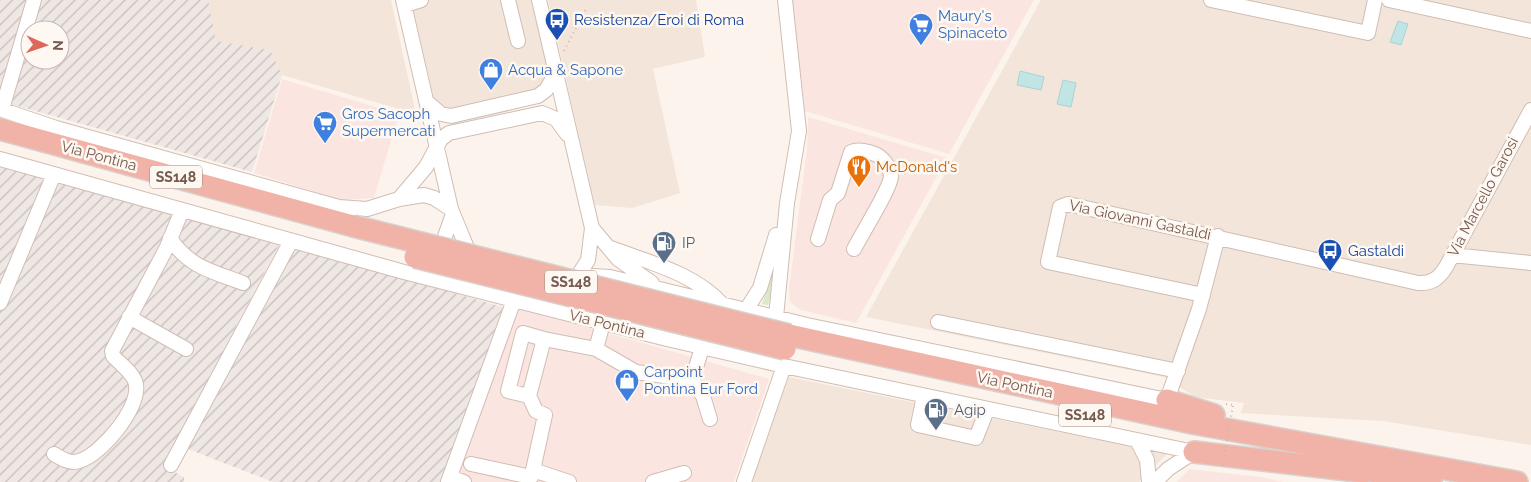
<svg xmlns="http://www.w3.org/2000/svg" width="1531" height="482" font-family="Raleway,sans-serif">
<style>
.residential{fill:#f3e5da}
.commercial{fill:#fbe5e1}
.industrial{fill:url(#industrial-furrows);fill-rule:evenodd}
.grass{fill:#dae9ca}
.water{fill:#c1e4e5;stroke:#a7d4d6}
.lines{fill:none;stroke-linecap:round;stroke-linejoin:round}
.minor-casing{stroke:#d0bdb4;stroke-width:16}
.highway-casing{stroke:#d9d1ce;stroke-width:24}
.path{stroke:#d5b4a7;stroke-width:2;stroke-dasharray:1 4;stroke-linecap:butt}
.minor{stroke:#fff;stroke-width:14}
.highway{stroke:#f1b2a7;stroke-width:21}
.highway-bridge-casing{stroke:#d9d1ce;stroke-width:24;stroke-linecap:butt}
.path-bridge{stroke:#d5b4a7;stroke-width:2;stroke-dasharray:1 4;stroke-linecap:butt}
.highway-bridge{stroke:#f1b2a7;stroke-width:21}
.labels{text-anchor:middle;stroke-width:5;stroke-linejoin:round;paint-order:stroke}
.shield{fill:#fef8f2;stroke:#9f8980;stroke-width:1}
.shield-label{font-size:14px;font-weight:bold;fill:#76594f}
.shop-label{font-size:15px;fill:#366cbe;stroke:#fef8f2;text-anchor:start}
.transit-label{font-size:15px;fill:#164399;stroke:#fef8f2;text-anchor:start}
.street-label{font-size:15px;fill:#76594f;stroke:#fef8f2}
.food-label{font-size:15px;fill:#c56008;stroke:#fef8f2;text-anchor:start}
.service-label{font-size:15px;fill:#4e5e75;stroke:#fef8f2;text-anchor:start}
</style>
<defs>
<pattern id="industrial-furrows" width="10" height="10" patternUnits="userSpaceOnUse" patternTransform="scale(1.25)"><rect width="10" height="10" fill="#eee7e4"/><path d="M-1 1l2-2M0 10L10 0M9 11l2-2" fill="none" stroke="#c5bebb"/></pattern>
</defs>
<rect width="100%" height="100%" fill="#fcf4ec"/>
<!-- residential -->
<path class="residential" d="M208,0H391L416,114L282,75L270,50L216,42Z
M411,0H531L546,62L547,77L538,90L452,110L442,106L434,98Z
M548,0H696L705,57L653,69L680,193L632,208L595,205Z
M1041,0H1531V445L1383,421L1241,413L1244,403L1195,397L1164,377L866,317Z
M789,377L1167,454L1139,482H751Z"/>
<!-- commercial -->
<path class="commercial" d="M792,0H1034L949,154L805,111Z
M282,79L399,114L374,198L342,200L254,173Z
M808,117L947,158L856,323L801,310L790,302L789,288L807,149Z
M516,307L769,379L734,482H452Z
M1189,469L1260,477L1284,482H1177Z"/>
<!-- industrial -->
<path class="industrial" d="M0,0H208L216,41L270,50L282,75L252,172L0,101ZM30,30H60V60H30Z
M0,166L46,176L0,287Z
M59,181L280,243L163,466L184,477V482H0V308Z
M295,247L506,308L441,482H273L188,449Z"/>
<!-- grass -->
<path class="grass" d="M773,271V286L768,305L762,304Z"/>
<!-- water -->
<path class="water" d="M1398,21L1408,24L1401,45L1390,42Z
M1020,71L1044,77L1041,90L1017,85Z
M1063,80L1076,83L1071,107L1057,104Z"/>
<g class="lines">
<defs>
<path id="minor" d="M403,0L451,209L472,260
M508,0L518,41
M539,0L592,228L618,259L652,283
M1211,0L1368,33L1375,0
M1389,0L1531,31
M405,5L421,0
M426,101L441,114L451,116L538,96L546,90L556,73
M0,109L56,128L339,207L367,209L399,199L424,195L434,198L451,209
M2,109L34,0
M0,159L404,272L667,339L784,366L1194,452
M399,199L426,167L441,139L449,133L542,113L556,119L567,134
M170,238C188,267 214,272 243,283
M818,239L830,200L838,193L851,152C858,149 869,151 877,155C884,159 891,169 891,177C889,191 862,233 854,249
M611,248C650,263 694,273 723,305
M435,254L444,239L453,214
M1452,255L1531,263
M579,280L593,276L610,277L807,325L1167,400L1199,309L1218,236
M574,282L588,260L592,228
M1203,295L1048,262L1060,207L1068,204L1418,283C1432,284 1439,278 1446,267L1531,110
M0,303L54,174
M746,310L760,288L776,235
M129,317L186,349
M776,317L787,203L799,131L785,0
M938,322L1178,371
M603,323L596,349L636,372L692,380L702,348
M692,380L703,396L710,419
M529,396L508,391L523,333L544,339
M924,396L918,425L976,438L987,410
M1138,442L1147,460L1149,482
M54,454C62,459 70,464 79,461C101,455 140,408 136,385C135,374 120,364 113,356L112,351L167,247L182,210
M471,464L531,477L533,470
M171,465L291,241
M450,477L464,482
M448,482L514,300
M569,482L533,470L545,415L536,411L529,396L544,339L596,349
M653,482L684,473
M744,482L784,366
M1155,482L1168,469L1194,452"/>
<path id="highway" d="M0,129L353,226
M789,335L1192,423L1517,482
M1167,400L1214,415
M1194,452L1364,472
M1350,467L1431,482"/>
</defs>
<!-- minor casing -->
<use href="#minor" class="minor-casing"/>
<!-- highway casing -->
<use href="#highway" class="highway-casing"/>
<!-- path -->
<path class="path" d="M564,51L587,7
M1226,404L1233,405"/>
<!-- minor -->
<use href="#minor" class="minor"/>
<!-- highway -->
<use href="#highway" class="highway"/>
<defs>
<path id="highway-bridge" d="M353,226L789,335
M415,257L785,349"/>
</defs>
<!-- highway-bridge casing -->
<use href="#highway-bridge" class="highway-bridge-casing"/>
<!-- path-bridge -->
<path class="path-bridge" d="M1223,466L1233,405"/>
<!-- highway-bridge -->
<use href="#highway-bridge" class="highway-bridge"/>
</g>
<!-- icons -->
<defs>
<symbol id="bus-pin" viewBox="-11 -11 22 30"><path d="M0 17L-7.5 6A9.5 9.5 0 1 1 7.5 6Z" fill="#1a4fb4" stroke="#fef8f2"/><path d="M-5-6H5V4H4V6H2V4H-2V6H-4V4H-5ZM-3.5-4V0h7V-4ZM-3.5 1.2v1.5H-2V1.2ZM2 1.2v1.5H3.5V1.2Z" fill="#fff"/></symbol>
<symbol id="supermarket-pin" viewBox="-11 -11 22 30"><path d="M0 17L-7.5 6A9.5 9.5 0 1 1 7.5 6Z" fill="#3f7fe0" stroke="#fef8f2"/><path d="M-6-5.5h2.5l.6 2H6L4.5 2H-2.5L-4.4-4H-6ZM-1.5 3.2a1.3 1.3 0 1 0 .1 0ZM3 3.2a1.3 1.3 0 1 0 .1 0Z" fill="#fff"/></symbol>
<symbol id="shop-pin" viewBox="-11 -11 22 30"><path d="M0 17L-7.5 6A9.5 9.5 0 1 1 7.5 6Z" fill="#3f7fe0" stroke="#fef8f2"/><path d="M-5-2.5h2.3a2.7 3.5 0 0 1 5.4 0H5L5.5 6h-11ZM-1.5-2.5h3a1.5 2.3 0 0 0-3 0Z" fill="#fff"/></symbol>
<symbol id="restaurant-pin" viewBox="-11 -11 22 30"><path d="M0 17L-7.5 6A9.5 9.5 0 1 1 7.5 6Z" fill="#e8710a" stroke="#fef8f2"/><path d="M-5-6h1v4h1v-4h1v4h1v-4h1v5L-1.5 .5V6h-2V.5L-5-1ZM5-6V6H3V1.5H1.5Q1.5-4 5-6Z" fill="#fff"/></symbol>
<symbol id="fuel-pin" viewBox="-11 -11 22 30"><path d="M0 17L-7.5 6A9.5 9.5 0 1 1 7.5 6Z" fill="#5c6f8a" stroke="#fef8f2"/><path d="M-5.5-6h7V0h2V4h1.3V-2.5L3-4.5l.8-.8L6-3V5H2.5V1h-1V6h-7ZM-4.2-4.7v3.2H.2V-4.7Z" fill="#fff"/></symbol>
</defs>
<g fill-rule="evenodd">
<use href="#bus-pin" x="543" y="6" width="28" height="38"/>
<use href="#supermarket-pin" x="907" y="11" width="28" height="38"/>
<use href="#shop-pin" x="477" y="56" width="28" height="38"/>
<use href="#supermarket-pin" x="311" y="109" width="28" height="38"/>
<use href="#restaurant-pin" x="845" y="153" width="28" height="38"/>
<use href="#fuel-pin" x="650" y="229" width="28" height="38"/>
<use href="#bus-pin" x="1316" y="237" width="28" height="38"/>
<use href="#shop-pin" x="613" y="367" width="28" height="38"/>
<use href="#fuel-pin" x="922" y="396" width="28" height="38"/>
</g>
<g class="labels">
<!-- shield labels -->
<g class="shield">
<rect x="150" y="165.5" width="52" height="23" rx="4"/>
<rect x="545" y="270.5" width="52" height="23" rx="4"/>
<rect x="1059" y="403.5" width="52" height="23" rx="4"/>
</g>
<g class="shield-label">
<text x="176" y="182">SS148</text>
<text x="571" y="287">SS148</text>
<text x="1085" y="420">SS148</text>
</g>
<!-- shop labels -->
<g class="shop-label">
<text x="938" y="21">Maury's<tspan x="938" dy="17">Spinaceto</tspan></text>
<text x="508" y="75">Acqua &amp; Sapone</text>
<text x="342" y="119">Gros Sacoph<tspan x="342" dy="17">Supermercati</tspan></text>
<text x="644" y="377">Carpoint<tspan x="644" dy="17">Pontina Eur Ford</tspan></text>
</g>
<!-- transit labels -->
<g class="transit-label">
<text x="574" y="25">Resistenza/Eroi di Roma</text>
<text x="1348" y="256">Gastaldi</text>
</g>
<!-- street labels -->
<g class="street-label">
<text transform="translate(99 156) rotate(15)" y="5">Via Pontina</text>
<text transform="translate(1483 197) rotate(-62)" y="5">Via Marcello Garosi</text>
<text transform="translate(1140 220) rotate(12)" y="5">Via Giovanni Gastaldi</text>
<text transform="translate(607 324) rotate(14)" y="5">Via Pontina</text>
<text transform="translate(1015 385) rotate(12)" y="5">Via Pontina</text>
</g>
<!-- food labels -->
<g class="food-label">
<text x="876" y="172">McDonald's</text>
</g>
<!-- service labels -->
<g class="service-label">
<text x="682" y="248">IP</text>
<text x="954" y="415">Agip</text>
</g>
</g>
<!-- north arrow -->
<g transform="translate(45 45) rotate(92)"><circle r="24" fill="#fef8f2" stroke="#c8b8b1"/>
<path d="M0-4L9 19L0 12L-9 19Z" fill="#dd6859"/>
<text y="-8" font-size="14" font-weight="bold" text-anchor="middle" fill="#76594f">N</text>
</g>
</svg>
